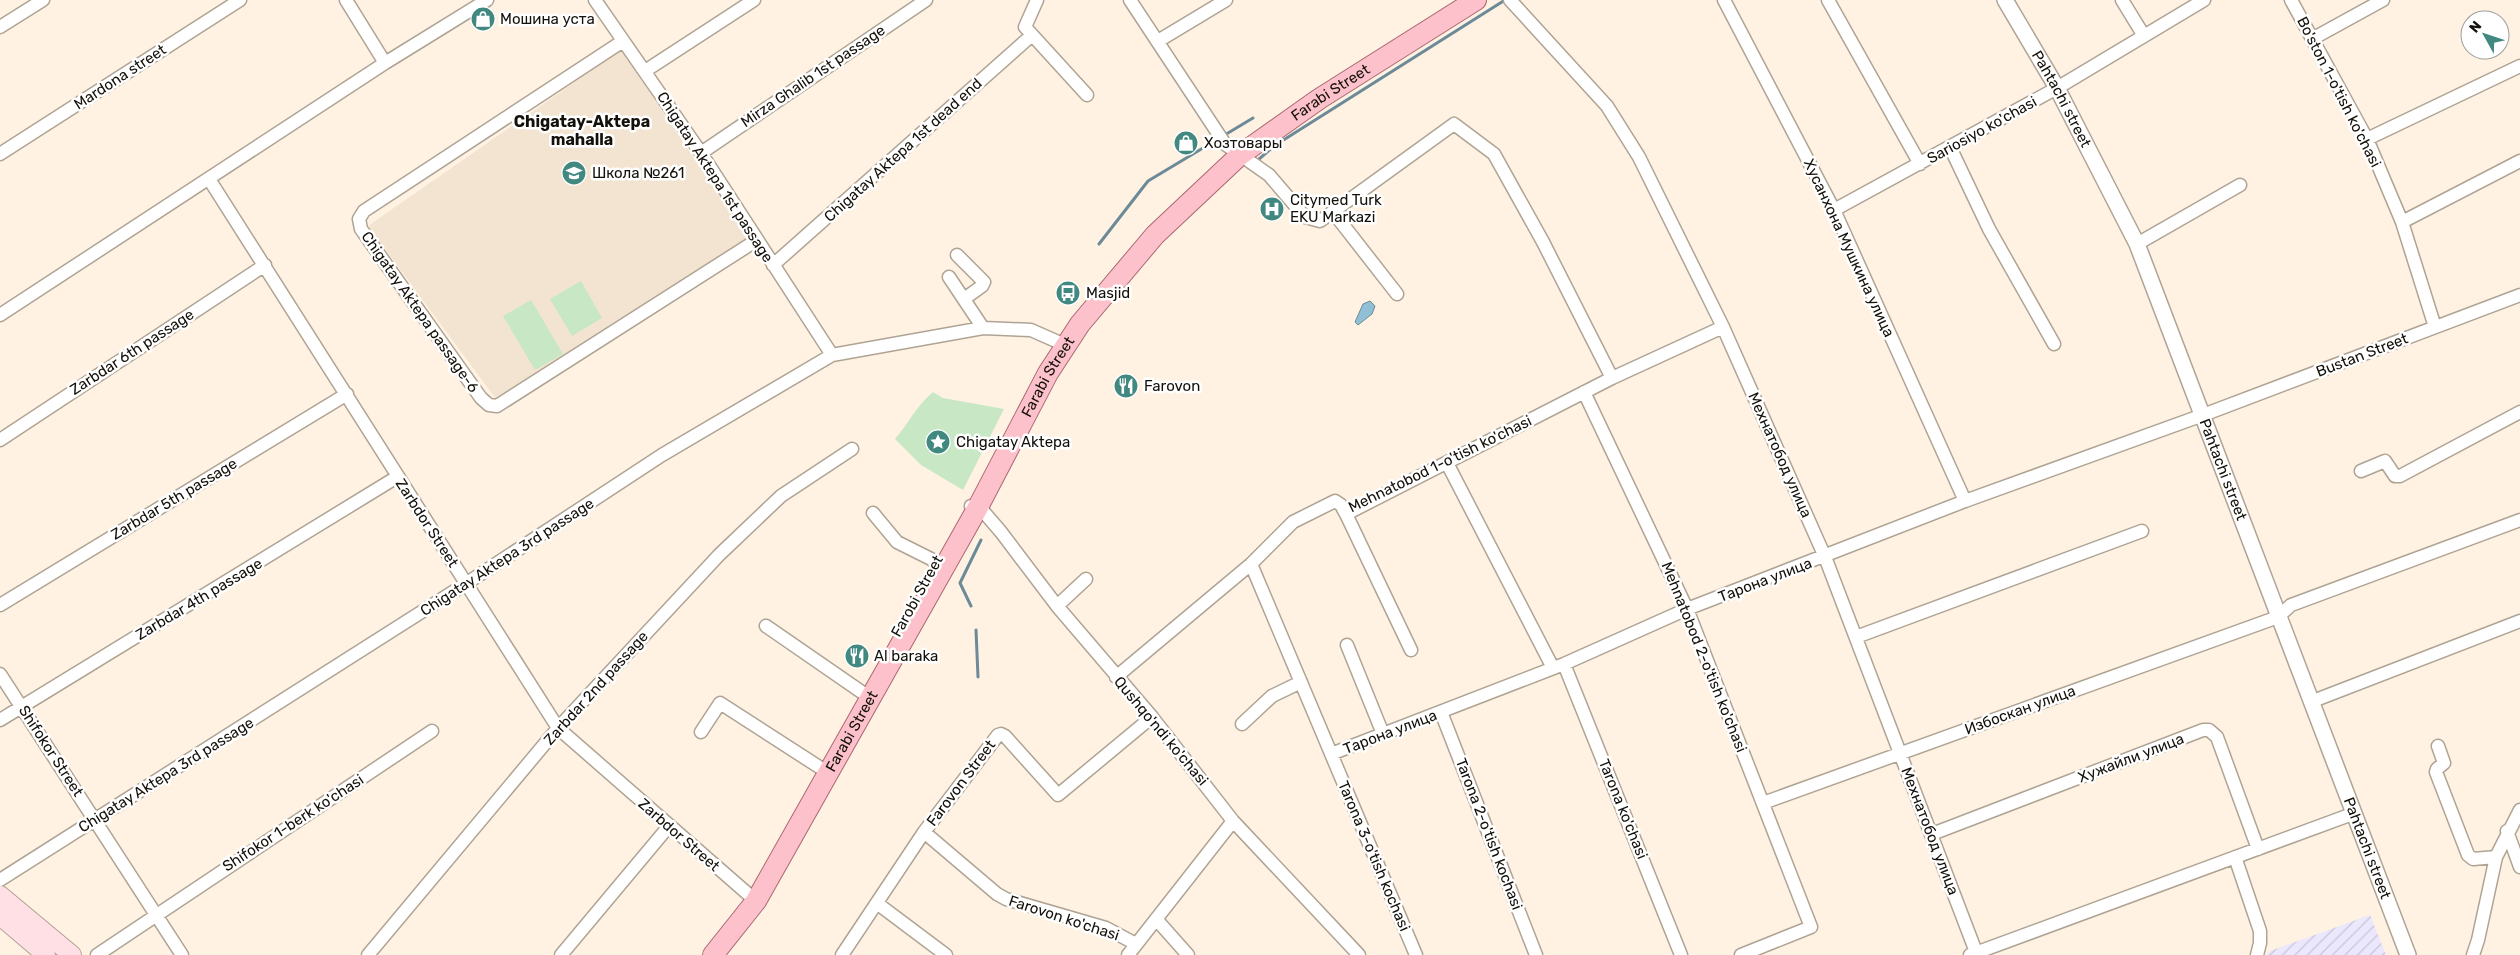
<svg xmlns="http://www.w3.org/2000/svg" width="2520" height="955" font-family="Rubik,sans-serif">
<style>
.industrial{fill:url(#industrial-furrows)}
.education{fill:#f2e4d1}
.grass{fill:#c8e7c4}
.water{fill:#91bfd5;stroke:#6c8a98}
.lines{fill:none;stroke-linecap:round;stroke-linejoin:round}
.stream{stroke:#6c8a98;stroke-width:3}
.minor-casing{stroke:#afa494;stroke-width:15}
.tertiary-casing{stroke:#afa494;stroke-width:18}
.secondary-casing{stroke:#afa494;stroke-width:20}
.primary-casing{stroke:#aa6871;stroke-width:22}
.minor{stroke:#fff;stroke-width:12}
.tertiary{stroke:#fff;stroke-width:15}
.secondary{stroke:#fee0e5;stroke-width:18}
.primary{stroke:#fcc1cb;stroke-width:20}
.labels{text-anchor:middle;stroke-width:5;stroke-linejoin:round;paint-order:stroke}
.poi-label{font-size:15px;fill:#14100a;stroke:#fff;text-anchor:start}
.street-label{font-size:15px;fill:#14100a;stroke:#fff}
.neighbourhood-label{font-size:16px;font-weight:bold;fill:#14100a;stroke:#fff}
</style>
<defs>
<pattern id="industrial-furrows" width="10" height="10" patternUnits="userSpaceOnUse" patternTransform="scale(1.25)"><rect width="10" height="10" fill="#ebe7fd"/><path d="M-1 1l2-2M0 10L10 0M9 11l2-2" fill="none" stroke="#c9c5d8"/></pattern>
</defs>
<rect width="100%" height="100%" fill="#fff2e2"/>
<!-- industrial -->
<path class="industrial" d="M2370,915L2386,955H2267L2270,951Z"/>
<!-- education -->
<path class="education" d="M621,50L748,238L496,399L368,226Z"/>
<!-- grass -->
<path class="grass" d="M581,281L602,318L572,336L550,299Z
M531,300L563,354L535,370L503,316Z
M933,392L943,398L1004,409L963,490L921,465L895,439C908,424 917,405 933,392Z"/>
<!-- water -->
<path class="water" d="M1370,301L1375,306L1372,314L1358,325L1355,322L1363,304Z"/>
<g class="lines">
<!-- stream -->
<path class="stream" d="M1223,136L1253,118
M1258,160L1274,146L1505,0
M1099,244L1148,181L1218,139
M971,606L960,583L981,540
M976,630L978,677"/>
<defs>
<path id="minor" d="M346,0L385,63
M595,0L701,153L832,355
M1037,0L1025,27L1087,95
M1130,0L1225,144L1269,175L1305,217L1320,221L1454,124L1494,154L1543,242L1612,378
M1510,0L1607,106L1639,157L1723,327L1825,557L1976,952
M1724,0L1834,210L1965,501
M1828,0L1920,164
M2122,0L2144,36
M2291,0L2367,139L2402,222L2435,327
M0,27L43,0
M2312,39L2383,0
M623,41L364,211L359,219L361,229L481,398L489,405L497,406L757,240
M1158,41L1226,0
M645,71L754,0
M2367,139L2520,66
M1950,147L1989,229L2054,344
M701,153L926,0
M0,154L240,0
M209,179L558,728L756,901
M1834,210L2057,88L2204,0
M1333,212L1397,294
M2402,222L2520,161
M2137,244L2240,185
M957,255L984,282L982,286L964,299
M773,265L1032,35
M949,277L983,328
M0,315L385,63L487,0
M1584,392L1687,609L1811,927L1741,955
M0,440L265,265
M1447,463L1553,668
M2361,471L2385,461L2395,476H2400L2520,412
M971,506L983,511L1001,532L1057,606L1152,717L1233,821L1359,955
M873,513L897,542L931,559L943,569
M1346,514L1612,378L1723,327
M1251,564L1416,955
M0,605L347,394
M1057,606L1086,579
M766,626L863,693
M1856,637L2142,531
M1347,645L1383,734
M1564,664L1681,955
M0,674L182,955
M1116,677L1251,564L1293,522L1335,501L1341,505L1346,514L1411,650
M2313,701L2520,621
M1441,712L1536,955
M0,720L397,477
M1242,724L1272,696L1301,682
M701,732L720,703L830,774
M2438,746L2444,763L2437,769L2436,772L2468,855L2473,859L2496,857
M1331,754L1564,664L1687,609L1965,501L2203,415L2520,295
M1763,803L2278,617L2291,605L2520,520
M2507,831L2520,867
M924,832L997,894L1006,899L1106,928L1136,944
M1932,834L2203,730H2209L2217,737L2258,849
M2235,857L2260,931V943L2257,955
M0,880L467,583L662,455L832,355L983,328L1031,330L1065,345
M878,904L946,955
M1156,919L1188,955
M97,955L432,731
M368,955L558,728L719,555L781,496L852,449
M561,955L669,826
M842,955L924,832L998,735L1001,734L1005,736L1058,795L1152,717
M1128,955L1233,821
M1970,955L2355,813
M2473,955L2478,940L2496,857L2520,810"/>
<g id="tertiary">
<path id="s1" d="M2005,0L2057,88L2137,244L2408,955"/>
</g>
<path id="secondary" d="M0,895L72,955
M0,916L46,955"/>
<g id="primary">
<path id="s2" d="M713,955L756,901L977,509L1048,373L1080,324L1155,235L1240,155L1319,99L1476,0"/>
</g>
</defs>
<!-- minor casing -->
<use href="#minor" class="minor-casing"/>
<!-- tertiary casing -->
<use href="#tertiary" class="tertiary-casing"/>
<!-- secondary casing -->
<use href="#secondary" class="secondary-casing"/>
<!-- primary casing -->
<use href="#primary" class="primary-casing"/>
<!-- minor -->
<use href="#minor" class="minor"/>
<!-- tertiary -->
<use href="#tertiary" class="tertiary"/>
<!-- secondary -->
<use href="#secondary" class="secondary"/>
<!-- primary -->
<use href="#primary" class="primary"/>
</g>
<!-- icons -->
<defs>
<symbol id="shop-disc" viewBox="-11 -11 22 22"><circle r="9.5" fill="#418881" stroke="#fff"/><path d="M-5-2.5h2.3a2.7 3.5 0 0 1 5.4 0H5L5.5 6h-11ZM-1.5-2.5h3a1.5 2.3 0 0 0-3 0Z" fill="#fff"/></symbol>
<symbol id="school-disc" viewBox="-11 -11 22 22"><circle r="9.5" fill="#418881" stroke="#fff"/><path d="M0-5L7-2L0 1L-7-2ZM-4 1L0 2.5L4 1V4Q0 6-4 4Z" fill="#fff"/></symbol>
<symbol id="hospital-disc" viewBox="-11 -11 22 22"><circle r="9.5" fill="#418881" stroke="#fff"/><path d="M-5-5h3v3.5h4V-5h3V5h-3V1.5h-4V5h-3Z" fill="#fff"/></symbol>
<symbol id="bus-disc" viewBox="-11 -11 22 22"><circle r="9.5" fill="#418881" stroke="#fff"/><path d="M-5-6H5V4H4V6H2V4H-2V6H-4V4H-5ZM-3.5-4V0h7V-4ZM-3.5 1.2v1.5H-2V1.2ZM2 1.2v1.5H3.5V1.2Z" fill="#fff"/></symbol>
<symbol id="restaurant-disc" viewBox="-11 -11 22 22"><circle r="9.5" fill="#418881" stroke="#fff"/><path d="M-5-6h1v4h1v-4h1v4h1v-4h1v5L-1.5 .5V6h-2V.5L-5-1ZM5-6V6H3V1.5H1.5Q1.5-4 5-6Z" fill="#fff"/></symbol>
<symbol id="sight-disc" viewBox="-11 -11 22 22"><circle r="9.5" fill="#418881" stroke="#fff"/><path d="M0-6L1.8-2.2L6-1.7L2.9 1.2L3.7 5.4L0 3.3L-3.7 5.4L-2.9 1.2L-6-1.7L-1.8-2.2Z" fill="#fff"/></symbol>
</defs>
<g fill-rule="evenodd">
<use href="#shop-disc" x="469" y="5" width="28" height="28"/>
<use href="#shop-disc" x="1172" y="129" width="28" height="28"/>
<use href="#school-disc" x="560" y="159" width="28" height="28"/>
<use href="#hospital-disc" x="1258" y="195" width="28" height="28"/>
<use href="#bus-disc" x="1054" y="279" width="28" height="28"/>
<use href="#restaurant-disc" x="1112" y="372" width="28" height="28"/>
<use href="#sight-disc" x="924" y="428" width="28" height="28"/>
<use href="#restaurant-disc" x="843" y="642" width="28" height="28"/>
</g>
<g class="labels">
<!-- poi labels -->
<g class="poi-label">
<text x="500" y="24">Мошина уста</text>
<text x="1204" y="148">Хозтовары</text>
<text x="592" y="178">Школа №261</text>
<text x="1290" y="205">Citymed Turk<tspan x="1290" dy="17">EKU Markazi</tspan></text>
<text x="1086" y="298">Masjid</text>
<text x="1144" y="391">Farovon</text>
<text x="956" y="447">Chigatay Aktepa</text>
<text x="874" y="661">Al baraka</text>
</g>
<!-- street labels -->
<g class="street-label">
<text transform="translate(813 76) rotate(-34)" y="5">Mirza Ghalib 1st passage</text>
<text transform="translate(120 77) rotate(-33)" y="5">Mardona street</text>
<text transform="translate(2339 92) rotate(63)" y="5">Bo'ston 1-o'tish ko'chasi</text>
<text dy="5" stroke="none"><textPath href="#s2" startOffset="1074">Farabi Street</textPath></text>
<text dy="5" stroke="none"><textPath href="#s1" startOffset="114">Pahtachi street</textPath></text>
<text transform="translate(1982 130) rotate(-29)" y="5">Sariosiyo ko'chasi</text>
<text transform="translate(903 150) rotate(-42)" y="5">Chigatay Aktepa 1st dead end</text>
<text transform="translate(715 177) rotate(57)" y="5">Chigatay Aktepa 1st passage</text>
<text transform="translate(1849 248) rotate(65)" y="5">Хусанхона Мушкина улица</text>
<text transform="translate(420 312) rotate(55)" y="5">Chigatay Aktepa passage-6</text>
<text transform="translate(132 352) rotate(-33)" y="5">Zarbdar 6th passage</text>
<text transform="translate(2362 355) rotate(-21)" y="5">Bustаn Street</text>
<text dy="5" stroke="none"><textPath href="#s2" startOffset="669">Farabi Street</textPath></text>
<text transform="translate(1780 455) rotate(66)" y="5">Мехнатобод улица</text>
<text transform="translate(1440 464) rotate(-26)" y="5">Mehnatobod 1-o'tish ko'chasi</text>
<text dy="5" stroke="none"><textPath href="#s1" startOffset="519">Pahtachi street</textPath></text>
<text transform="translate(174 499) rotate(-31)" y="5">Zarbdar 5th passage</text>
<text transform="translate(427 523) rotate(57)" y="5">Zarbdor Street</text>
<text transform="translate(507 557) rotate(-33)" y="5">Chigatay Aktepa 3rd passage</text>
<text transform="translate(1765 580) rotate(-21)" y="5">Тарона улица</text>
<text transform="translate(917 596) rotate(-61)" y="5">Farobi Street</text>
<text transform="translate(199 599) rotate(-31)" y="5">Zarbdar 4th passage</text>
<text transform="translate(1704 657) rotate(68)" y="5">Mehnatobod 2-o'tish ko'chasi</text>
<text transform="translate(596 688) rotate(-48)" y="5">Zarbdar 2nd passage</text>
<text transform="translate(2020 710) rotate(-20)" y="5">Избоскан улица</text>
<text transform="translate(1161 731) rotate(50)" y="5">Qushqo'ndi ko'chasi</text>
<text dy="5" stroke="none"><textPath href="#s2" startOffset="264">Farabi Street</textPath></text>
<text transform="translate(1390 732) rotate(-21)" y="5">Тарона улица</text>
<text transform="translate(51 751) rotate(57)" y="5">Shifokor Street</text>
<text transform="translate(2131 758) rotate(-21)" y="5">Хужайли улица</text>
<text transform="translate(166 775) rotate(-32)" y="5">Chigatay Aktepa 3rd passage</text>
<text transform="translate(961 783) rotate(-53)" y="5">Farovon Street</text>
<text transform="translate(1623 809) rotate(68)" y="5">Tarona ko'chasi</text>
<text transform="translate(293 823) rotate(-33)" y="5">Shifokor 1-berk ko'chasi</text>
<text transform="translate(1930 831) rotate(69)" y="5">Мехнатобод улица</text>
<text transform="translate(1489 834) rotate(69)" y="5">Tarona 2-o'tish kochasi</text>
<text transform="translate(679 835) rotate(41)" y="5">Zarbdor Street</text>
<text dy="5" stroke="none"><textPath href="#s1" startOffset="924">Pahtachi street</textPath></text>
<text transform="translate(1374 856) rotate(67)" y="5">Tarona 3-o'tish kochasi</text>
<text transform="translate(1064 918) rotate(18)" y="5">Farovon ko'chasi</text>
</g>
<!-- neighbourhood labels -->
<g class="neighbourhood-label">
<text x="582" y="127">Chigatay-Aktepa<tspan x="582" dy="18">mahalla</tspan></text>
</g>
</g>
<!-- north arrow -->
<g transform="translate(2485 35) rotate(310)"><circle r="24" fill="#ffffff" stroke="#a19f9d"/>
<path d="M0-4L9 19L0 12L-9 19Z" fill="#418881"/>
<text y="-8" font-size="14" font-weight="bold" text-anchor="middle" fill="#14100a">N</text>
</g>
</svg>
